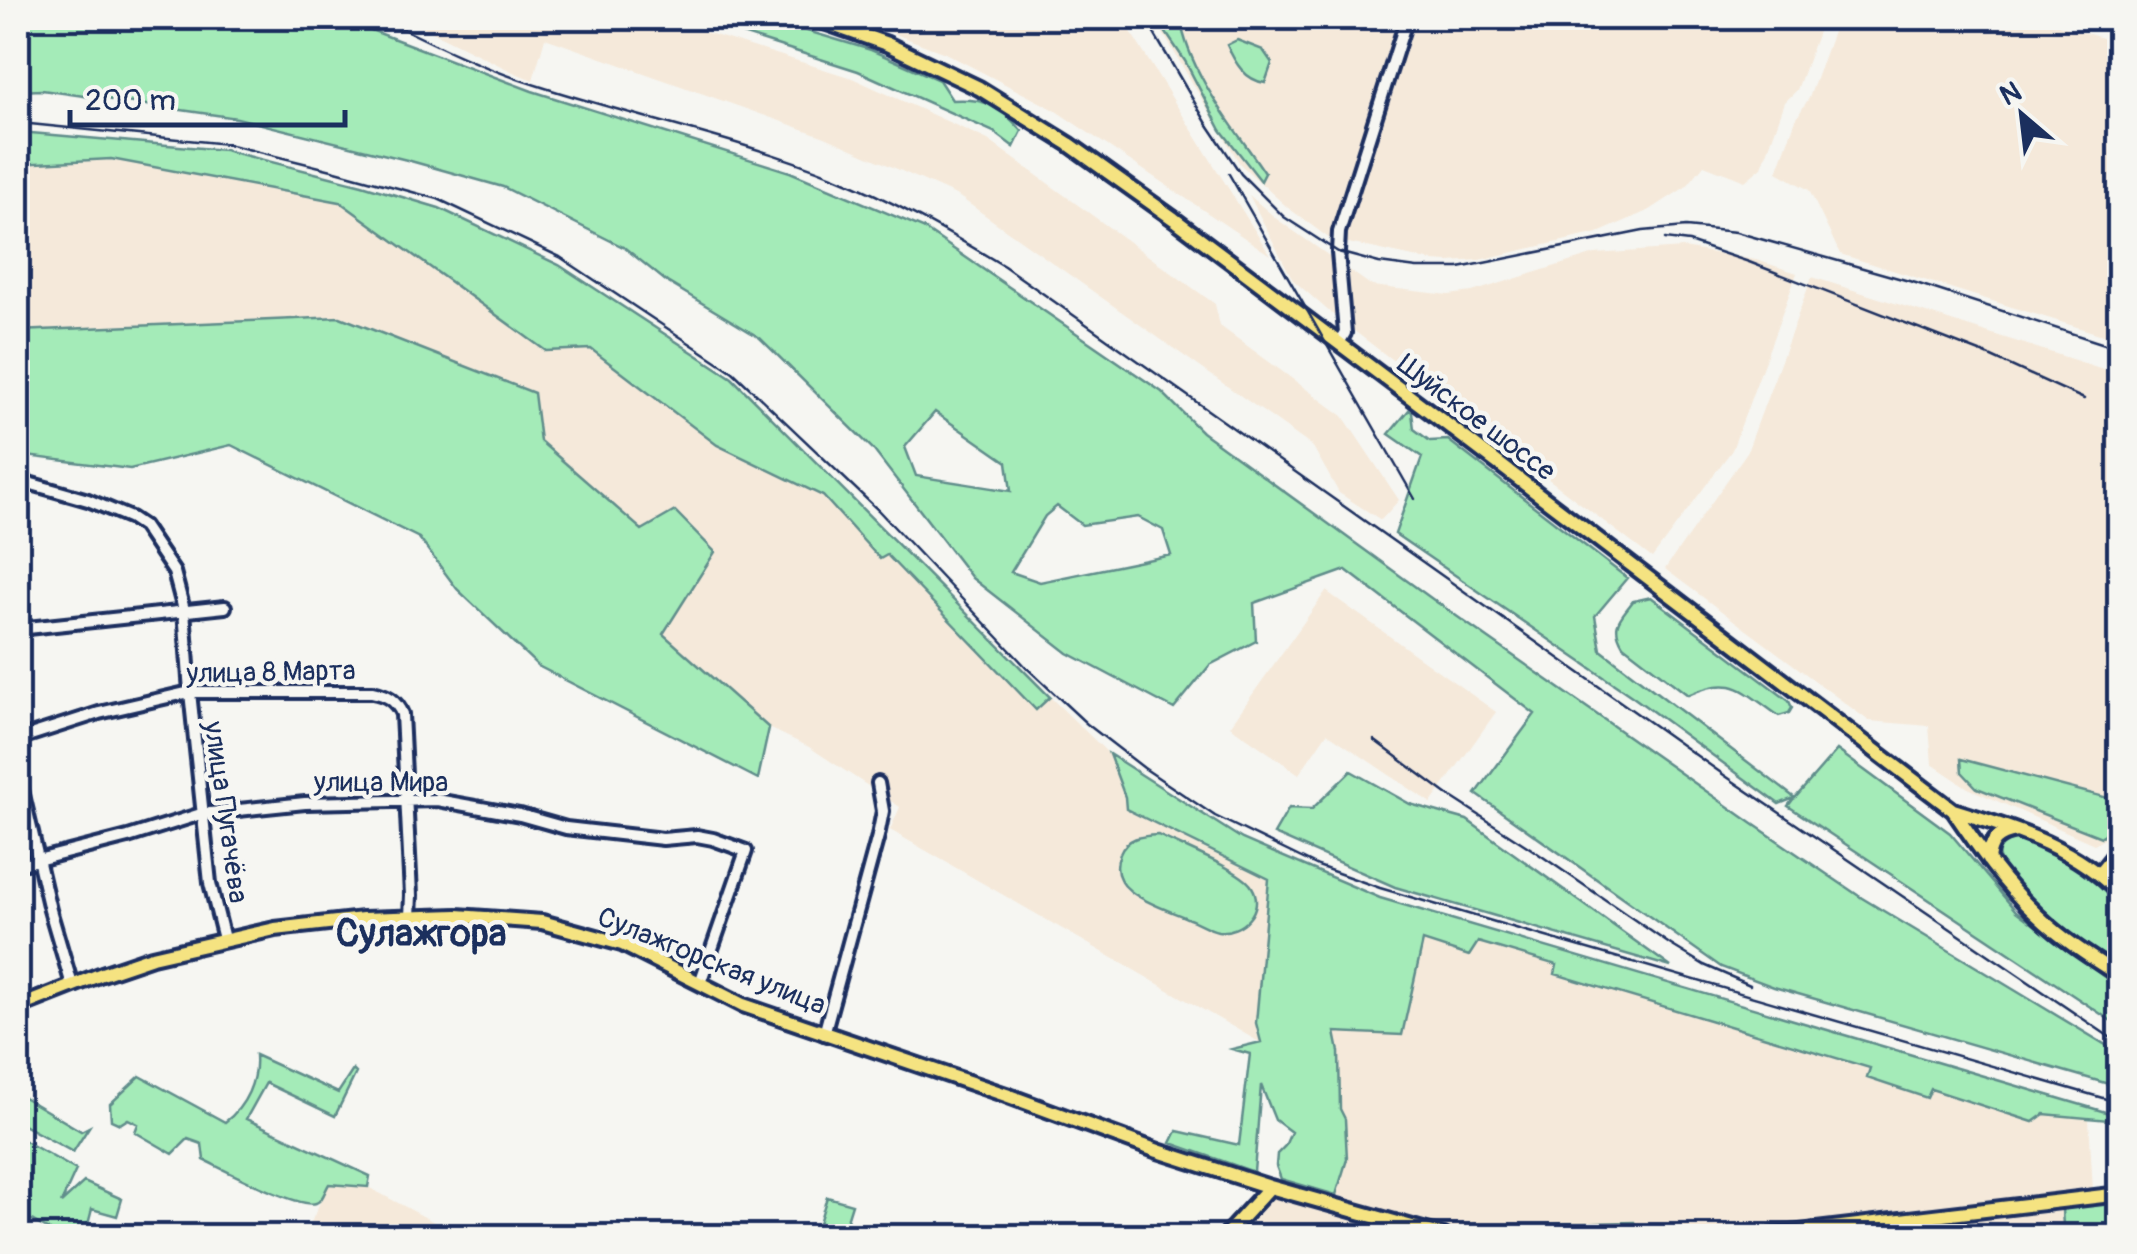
<svg xmlns="http://www.w3.org/2000/svg" width="2137" height="1254" font-family="Pangolin,sans-serif">
<style>
.built{fill:#f5e9da}
.green{fill:#a4ebb8;stroke:#608d8b;stroke-width:2.5;fill-rule:evenodd}
.lines{fill:none;stroke-linecap:round;stroke-linejoin:round}
.minor-casing{stroke:#1b2f5e;stroke-width:18}
.major-casing{stroke:#1b2f5e;stroke-width:20}
.minor{stroke:#f6f6f2;stroke-width:10}
.major{stroke:#f5e381;stroke-width:12}
.rail{stroke:#1b2f5e;stroke-width:2.5}
.labels{text-anchor:middle;stroke-width:9;stroke-linejoin:round;paint-order:stroke}
.street-label{font-size:28px;fill:#1b2f5e;stroke:#f6f6f2}
.district-label{font-size:38px;font-weight:bold;fill:#1b2f5e;stroke:#f6f6f2}
</style>
<rect width="100%" height="100%" fill="#f6f6f2"/>
<filter id="ink" filterUnits="userSpaceOnUse"><feTurbulence type="fractalNoise" baseFrequency=".01" numOctaves="2"/><feDisplacementMap in="SourceGraphic" scale="20" xChannelSelector="R" yChannelSelector="G"/><feConvolveMatrix kernelMatrix="1 2 1 2 8 2 1 2 1" color-interpolation-filters="sRGB"/></filter>
<g filter="url(#ink)">
<!-- built -->
<path class="built" d="M404,18H689L686,26L852,78L988,140L1215,304L1220,326L1343,416L1399,500L1381,520L1339,493L1313,447L958,196L825,137L545,38L533,80L513,72Z
M853,18H1127L1132,34L1270,255L1053,109L945,53Z
M1154,18H1823L1797,90L1785,102L1762,167L1745,181L1704,165L1687,186L1650,210L1598,233L1479,260L1449,262L1432,261L1330,239L1287,207L1240,164Z
M1838,18H2035L2119,43V340L1840,254L1809,190L1777,172L1796,119L1809,98Z
M111,159L340,202L546,351L591,349L717,445L823,496L880,559L887,555L1035,710L1050,697L1109,754L1125,797L1126,809L1269,879L1256,1023L1261,1043L890,830L900,807L809,747L769,728L663,634L715,552L642,530L540,440L534,393L340,317L18,331V164Z
M1249,195L1278,220L1372,286L1449,295L1472,292L1595,254L1683,248L1756,260L1797,273L1732,450L1652,558L1332,314L1293,280Z
M1812,277L2119,374V832L2094,844L1968,788L1932,764L1929,726L1869,721L1665,569L1747,452Z
M1326,591L1496,712L1431,803L1327,733L1299,774L1230,726Z
M1423,941L1468,956L1477,942L1557,965L1556,975L1870,1069L1868,1078L1926,1098L1930,1088L2032,1122L2044,1114L2089,1119L2093,1191L1720,1236H1639L1634,1222L1527,1225L1514,1236H1462L1336,1195L1347,1159L1345,1119L1340,1109L1339,1052L1335,1031L1402,1035Z
M328,1184L368,1187L447,1229L450,1236H305Z
M1274,1194L1423,1236H1236Z
M2062,1209L2063,1226L2071,1236H1833Z"/>
<!-- green -->
<path class="green" d="M18,18H346L371,30L532,91L790,172L923,228L1162,392L1202,432L1435,601L1753,824L1862,898L2119,1053V1087L1774,987L1721,967L1476,794L1535,714L1346,570L1254,603L1256,641L1210,665L1174,709L1068,653L972,578L872,448L760,338L667,282L625,248L503,187L407,160L237,118L42,90L18,91ZM935,412L1007,462L1011,491L916,476L905,447ZM1057,506L1082,525L1138,517L1163,530L1171,555L1040,582L1011,572L1045,516Z
M718,18H764L871,50L939,80L952,100C987,98 999,105 1022,131L1014,147L994,132L858,71L714,25Z
M1156,18H1180C1190,76 1233,125 1265,173L1261,181L1221,130L1185,61Z
M1237,40L1263,50L1272,63L1265,83C1245,80 1235,63 1227,45Z
M31,133L224,150L362,185L439,208L559,265L732,378L1050,697L1036,710L887,555L880,559L823,496L717,445L591,349L546,351L340,202L111,159L18,164V134Z
M340,317L534,393L540,441L642,530L675,511L715,552L663,634L769,728L758,779L538,666L457,589L419,538L231,445L130,469L18,455V331Z
M1409,410L1412,412L1414,429L1430,441L1448,440L1627,578L1595,616L1601,650L1795,798L1837,750L1950,833L2016,911L2119,988V1026L1788,806L1794,798L1779,804L1633,697L1395,534L1422,457L1389,434Z
M1651,597L1789,701L1792,708L1789,713L1779,716C1741,690 1734,674 1688,695L1623,645C1610,624 1621,618 1633,601Z
M1109,754L1242,839L1380,898L2119,1116V1121L2044,1114L2033,1122L1931,1089L1927,1098L1867,1078L1870,1068L1555,974L1557,965L1478,942L1469,956L1423,941L1402,1035L1335,1032L1339,1052L1340,1109L1345,1119L1347,1159L1336,1195L1281,1179L1276,1166L1277,1154L1285,1146L1291,1132L1275,1120L1261,1085L1254,1172L1171,1143L1177,1131L1239,1145L1250,1054L1232,1049L1261,1042L1256,1023L1269,879L1126,809L1125,797Z
M1961,759L2119,801V817L2101,837L1977,788L1962,772Z
M1351,771L1410,804L1467,820L1671,967L1395,887L1274,834L1289,808L1312,809Z
M1158,835C1178,845 1242,870 1252,887C1266,910 1241,934 1218,931C1208,929 1198,922 1189,919C1163,907 1103,893 1120,854C1127,837 1141,836 1158,835Z
M2012,837L2023,839L2088,875L2119,907V965C2106,957 2091,949 2078,941C2061,929 1999,873 1998,853C1997,843 2004,840 2012,837Z
M255,1055L338,1093L353,1070L356,1073L335,1116L266,1083L246,1119L370,1176L368,1187L329,1184C325,1190 323,1201 316,1203C299,1209 223,1169 204,1160L202,1144L188,1139L173,1154L135,1132L138,1124L128,1119L120,1124L111,1120L110,1104L140,1076L225,1122C246,1106 257,1081 255,1055Z
M18,1094L81,1131L89,1127L73,1152L18,1122Z
M18,1137L76,1170L61,1203L84,1182L122,1199L117,1216L92,1209L85,1236H59L18,1212Z
M827,1197L852,1204L842,1236H815Z
M2119,1202L2118,1236H2071L2063,1226L2062,1209Z
M1634,1222L1639,1236H1514L1527,1225Z"/>
<g class="lines">
<defs>
<path id="minor" d="M1339,343L1345,333L1338,252L1339,232L1407,18
M18,480L88,500L131,518L143,526L174,572L184,610L190,692L210,883L224,939
M18,629L225,607
M18,739L99,713L190,692H372C387,695 396,700 402,714L411,895L410,917
M18,773L50,910L72,985
M18,865L128,837L201,814L305,803L437,800L520,815L566,828L663,839L697,836L713,839L746,851L700,983
M824,1034L878,836L883,811L878,783"/>
<path id="major" d="M813,18L887,44L979,88L1069,144L1174,219L1449,426L1953,810C2014,829 2074,846 2120,894
M1953,810C1978,847 2004,884 2037,915C2062,939 2090,957 2120,976
M1988,860C1990,842 1997,834 2016,831
M2100,873L2120,848
M18,1007L102,974L152,957L275,929L363,919L457,916L542,922L622,944L743,1005L1006,1095L1158,1151L1270,1187L1444,1236
M1225,1236L1270,1187
M1765,1236L2120,1194"/>
</defs>
<!-- minor casing -->
<use href="#minor" class="minor-casing"/>
<!-- major casing -->
<use href="#major" class="major-casing"/>
<!-- minor -->
<use href="#minor" class="minor"/>
<!-- major -->
<use href="#major" class="major"/>
<!-- rail -->
<path class="rail" d="M381,18C433,44 486,70 542,87C639,118 740,139 835,177C894,201 949,233 1004,266L1724,775L2120,1044
M1145,18L1206,122L1241,174L1284,217L1338,252L1379,263L1417,268H1459L1643,231L1686,227L1736,232L1916,283L2120,349
M18,125L30,124L227,144L332,170L438,199L560,257L733,372L878,510L1028,669L1087,724L1144,768L1215,816L1318,866L1380,888L1529,932L2120,1103
M1229,174L1415,499
M1665,239L1689,242L1749,262L1985,354L2084,399
M1374,740L1448,795L1530,848L1671,945L1704,965L1750,985"/>
</g>
</g>
<g class="labels">
<!-- street labels -->
<g class="street-label">
<text transform="translate(1477 417) rotate(37)" y="10">Шуйское шоссе</text>
<text transform="translate(271 671) rotate(-1)" y="10">улица 8 Марта</text>
<text x="381" y="791">улица Мира</text>
<text transform="translate(227 812) rotate(82)" y="10">улица Пугачёва</text>
<text transform="translate(712 960) rotate(22)" y="10">Сулажгорская улица</text>
</g>
<!-- district labels -->
<g class="district-label">
<text x="421" y="946">Сулажгора</text>
</g>
</g>
<!-- margin -->
<rect width="2137" height="1254" fill="none" stroke="#f6f6f2" stroke-width="60"/>
<rect x="30" y="30" width="2077" height="1194" fill="none" stroke="#1b2f5e" stroke-width="4" filter="url(#ink)"/>
<!-- north arrow -->
<g transform="translate(2022 115) rotate(332)" stroke="#f6f6f2" stroke-width="8" paint-order="stroke">
<path d="M0-8L18 38L0 25L-18 38Z" fill="#1b2f5e"/>
<text y="-15" font-size="28" font-weight="bold" text-anchor="middle" fill="#1b2f5e">N</text>
</g>
<!-- scale -->
<path d="M70 110v15h275v-15" fill="none" stroke="#1b2f5e" stroke-width="5"/>
<text x="85" y="110" font-size="30" fill="#1b2f5e" stroke="#f6f6f2" stroke-width="8" paint-order="stroke">200 m</text>
</svg>
